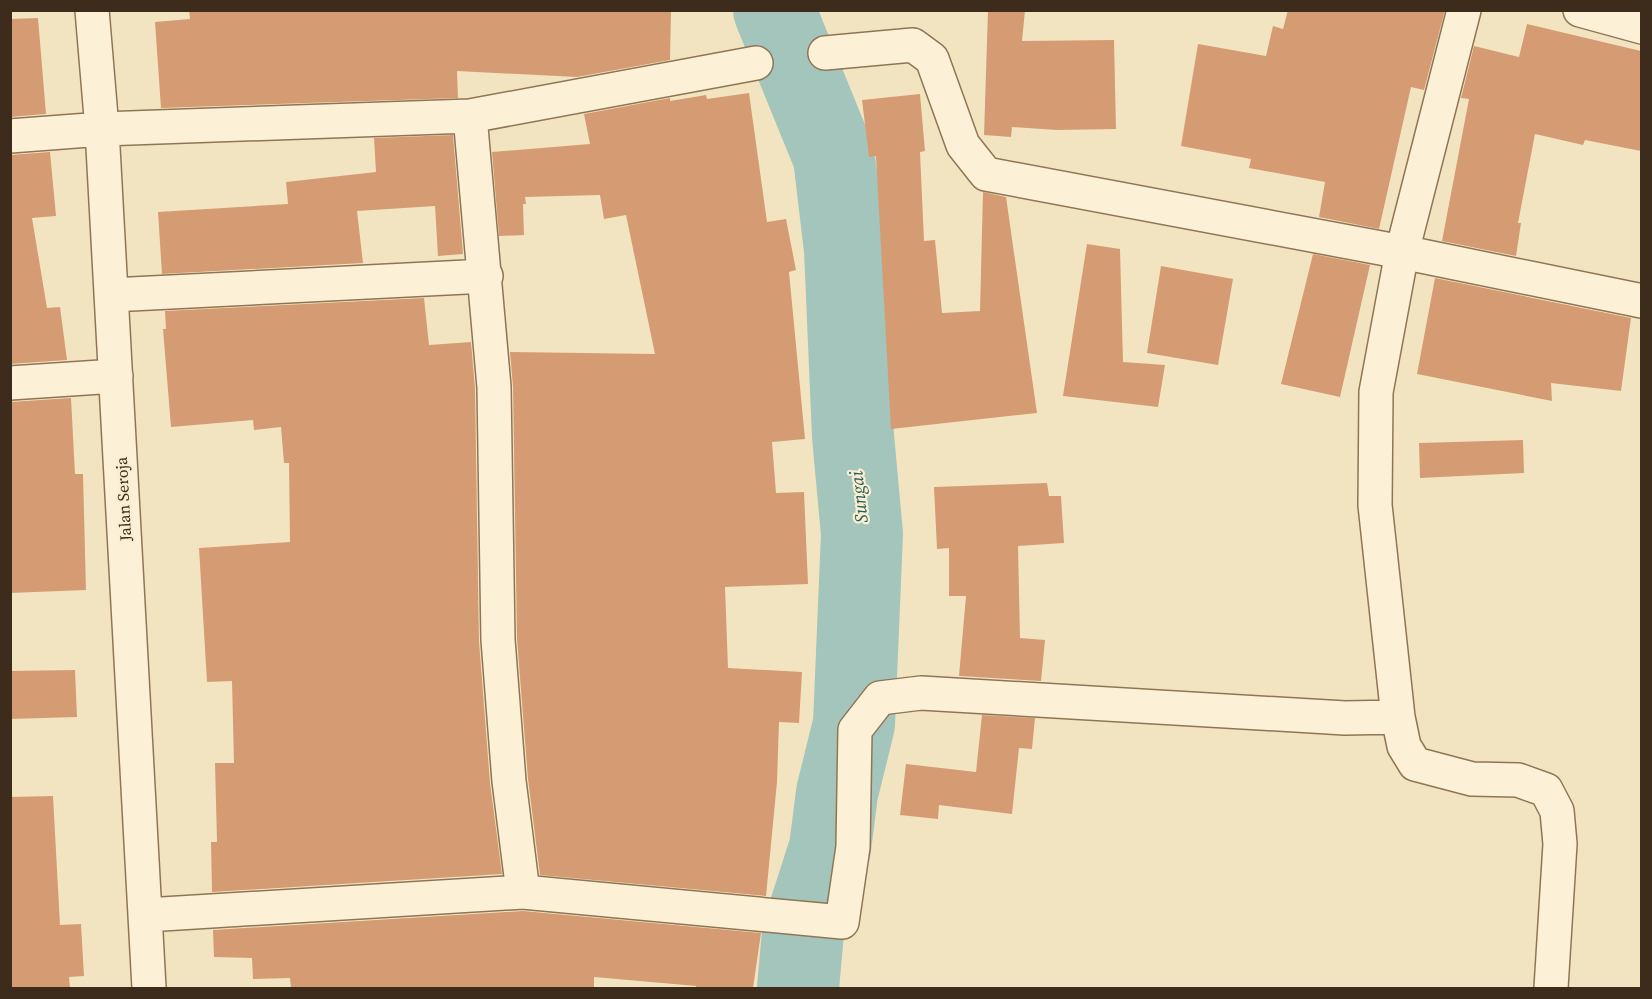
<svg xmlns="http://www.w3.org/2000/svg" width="1652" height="999" font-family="'Source Serif 4',serif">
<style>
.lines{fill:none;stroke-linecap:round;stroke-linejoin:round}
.river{stroke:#a4c5bb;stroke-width:82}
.building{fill:#d59c73}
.minor-casing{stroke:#8f7556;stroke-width:36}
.minor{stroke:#fcf1d6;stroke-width:33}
.labels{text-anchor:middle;stroke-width:4.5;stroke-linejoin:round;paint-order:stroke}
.street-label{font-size:16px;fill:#3d2c1c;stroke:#f9eed2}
.water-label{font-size:18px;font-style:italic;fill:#2a5e5b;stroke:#f9eed2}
</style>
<rect width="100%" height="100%" fill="#f3e4c1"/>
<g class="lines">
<!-- river -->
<path class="river" d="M774,10L834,157L845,250L853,436L862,534L854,724L837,793L830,848L803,932L798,988"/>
</g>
<!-- building -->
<path class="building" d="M189,10H671L670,60L577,77L457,71L458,98L161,108L155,22L190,19Z
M988,10H1025L1022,41L1114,40L1116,129L1057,130L1012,127L1011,137L984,135Z
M1288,10H1445L1424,90L1411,87L1379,229L1319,217L1325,182L1249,168L1251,159L1181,146L1198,44L1266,56L1273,26L1283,29Z
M38,18L46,114L10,117V19Z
M1527,24L1641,51V151L1585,140L1583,145L1535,134L1518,223H1521L1516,256L1442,241L1469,99L1461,98L1474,46L1519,57Z
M749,93L767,222L786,219L796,270L789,272L805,439L772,442L776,493L804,492L808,584L725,587L728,668L802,672L799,723L779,722L777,782L766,896L540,875L528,779L517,639L513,387L510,352L655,354L626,215L604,219L600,195L525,197L526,204H523L524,235L499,236L492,152L590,144L584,114L670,98V101L706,95L707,99Z
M920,94L925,151L920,152L924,241L935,240L942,313L980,311L983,192L1006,197L1037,413L891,429L876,156L869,157L862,100Z
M453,135L463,254L438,256L435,206L357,211L363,263L162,274L158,212L288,204L286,182L376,172L374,138Z
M50,152L56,216L32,218L47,308L60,307L67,360L10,364V155Z
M1087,244L1120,249L1123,362L1165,365L1158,407L1063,396Z
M1313,254L1370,265L1340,397L1281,384Z
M1161,266L1233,279L1218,365L1147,353Z
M1435,278L1631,318L1621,391L1551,383L1552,401L1417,374Z
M424,298L429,345L471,342L475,388L479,641L490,783L502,874L212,892L211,842H217L215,763H234L232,681L207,682L199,548L290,542L289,463H284L281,427L254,430L253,420L171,427L163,329H166L165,311Z
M71,398L75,474H83L86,590L10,593V402Z
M1523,440L1524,473L1420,478L1419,443Z
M1047,483L1049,496H1061L1064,543L1018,546L1020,638L1045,640L1041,681L959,676L966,596H949V548L937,549L934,487Z
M75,670L77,717L10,719V671Z
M982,715L1035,718L1032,749L1019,748L1012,814L939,805L938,819L900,815L906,764L976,772Z
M53,796L60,925L81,924L84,976L69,977L70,988H10V797Z
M523,911L761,933L753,988H696V986L594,977V988H291L290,978L253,979L252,958L214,957L213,930Z"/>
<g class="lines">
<defs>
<path id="minor" d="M92,10L102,129L149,988
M1580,10L1642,27
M825,53L913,45L932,59L963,145L986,174L1402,252L1464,10
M470,116L494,387L498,640L509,781L523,892
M10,136L102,129L470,116L756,63
M111,295L486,276
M10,383L116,376
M146,915L523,892L842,922L853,847L855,730L880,698L921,693L1345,718L1398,717
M1551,988L1560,844L1557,811L1546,790L1518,780L1472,779L1415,764L1404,746L1398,717L1375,505L1376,392L1402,252L1642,301"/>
</defs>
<!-- minor casing -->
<use href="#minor" class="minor-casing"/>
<!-- minor -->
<use href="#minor" class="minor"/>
</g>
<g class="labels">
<!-- street labels -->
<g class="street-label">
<text transform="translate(123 499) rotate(-93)" y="6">Jalan Seroja</text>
</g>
<!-- water labels -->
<g class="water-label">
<text transform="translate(859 497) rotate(-96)" y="6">Sungai</text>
</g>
</g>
<!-- border -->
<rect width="1652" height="999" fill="none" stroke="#3d2c1c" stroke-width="24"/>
</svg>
